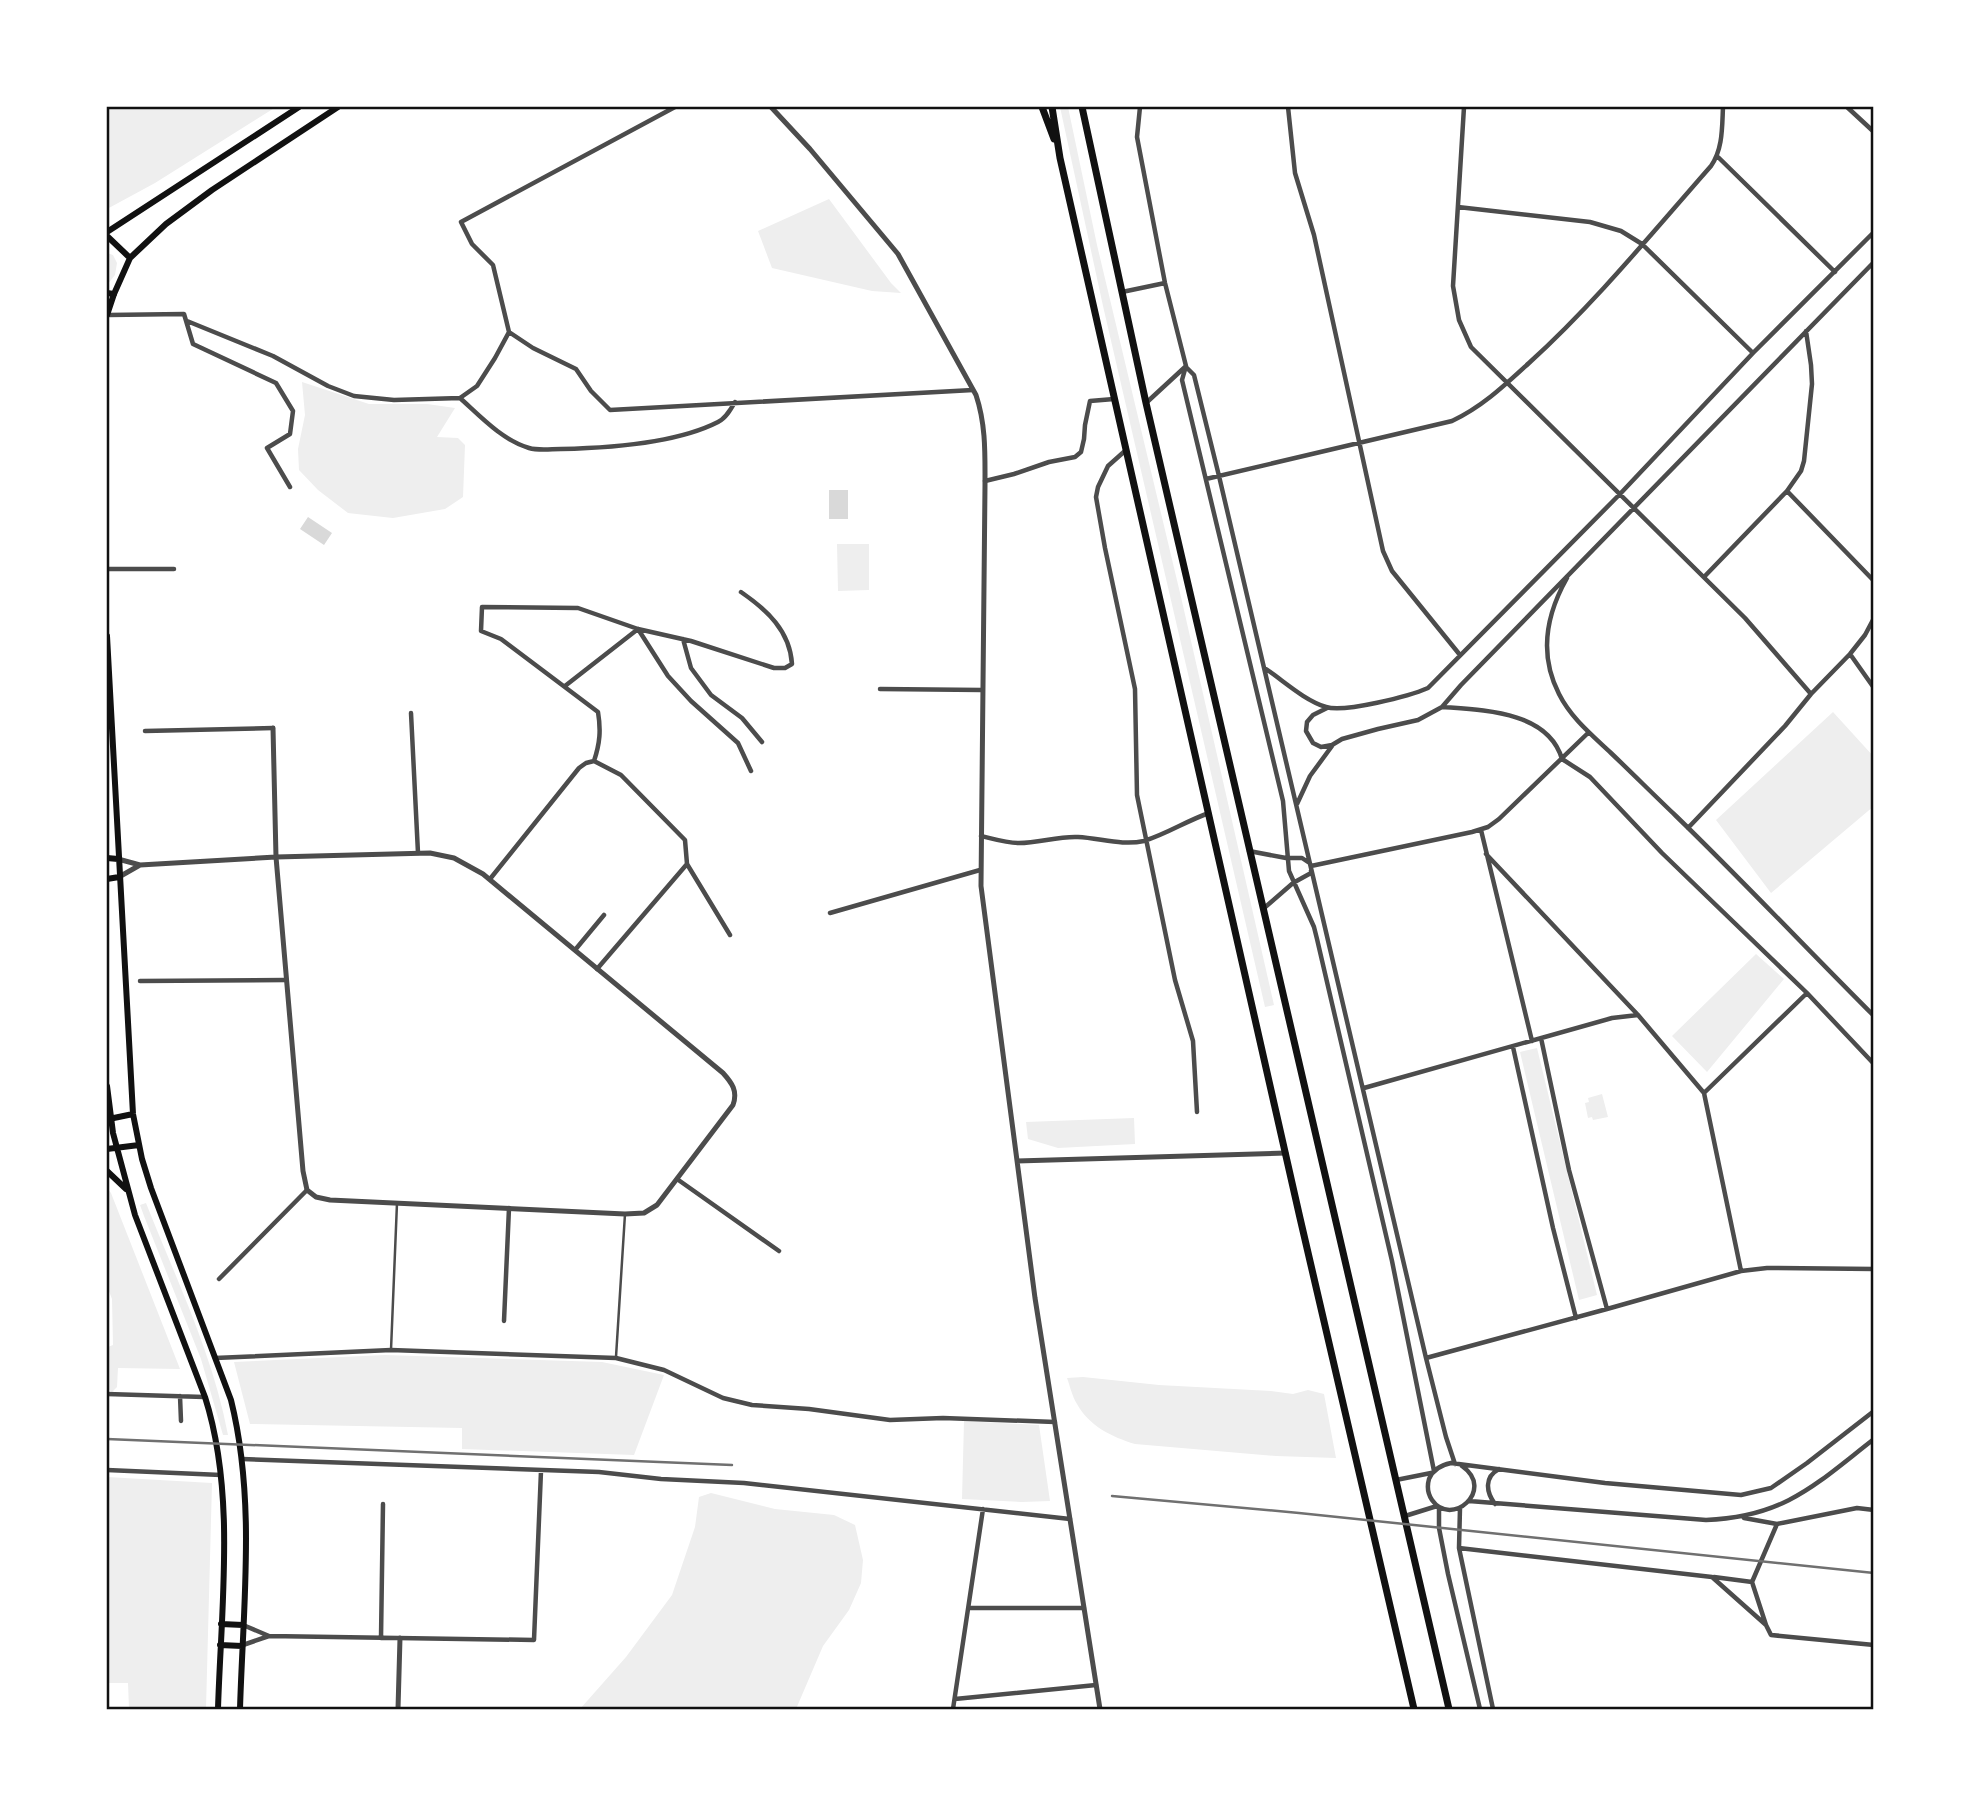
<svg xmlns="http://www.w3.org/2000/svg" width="1981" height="1816" font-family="Arial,sans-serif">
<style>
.green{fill:#eee}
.water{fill:#d9d9d9}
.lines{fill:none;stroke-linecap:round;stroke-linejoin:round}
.pedestrian{stroke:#4c4c4c;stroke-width:2.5}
.minor{stroke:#4c4c4c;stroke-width:4.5}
.tertiary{stroke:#4c4c4c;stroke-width:5}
.secondary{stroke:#111;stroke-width:6}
.primary{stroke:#111;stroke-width:6}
.trunk{stroke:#111;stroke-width:7}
.rail{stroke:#707070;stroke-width:2.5}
.neatline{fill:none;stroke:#111;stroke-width:2.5}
</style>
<rect width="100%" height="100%" fill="#fff"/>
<!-- green -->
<path class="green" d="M107,107H276L155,183L107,209Z
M1060,107H1068L1097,245L1181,597L1274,1005L1265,1007L1103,306Z
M829,199L891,283L901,293L872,291L772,268L758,231Z
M107,253L113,255L117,263L115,275L107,285Z
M302,382L369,404H427L455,408L437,437L458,438L465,445L463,497L445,509L393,518L348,513L318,490L299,470L298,449L305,415Z
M837,544H869V590L838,591Z
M1833,712L1874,757V806L1771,893L1716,820Z
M1756,954L1784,979L1707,1072L1672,1036Z
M1537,1048L1597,1295L1579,1300L1520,1052Z
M1602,1094L1608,1117L1593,1120L1592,1117L1588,1118L1585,1103L1589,1102L1588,1098Z
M1134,1118L1135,1144L1058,1148L1028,1139L1026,1122Z
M107,1188L111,1193L180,1369L118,1368L117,1387L112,1392L107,1388L108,1347L113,1345L112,1299L107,1286Z
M146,1203C176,1279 213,1354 228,1435H223L201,1359L144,1216L140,1205Z
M385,1355L602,1362L664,1375L634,1455L462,1449V1428L250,1424L234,1362Z
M1083,1377L1159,1385L1271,1391L1293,1394L1308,1390L1324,1394L1336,1458L1276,1456L1135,1444C1112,1437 1089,1426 1077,1404C1072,1396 1070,1386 1067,1378Z
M964,1421L1039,1425L1050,1501L1022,1502L962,1499Z
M107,1477L212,1483L206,1709H129L128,1683H107Z
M711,1493L775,1509L834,1515L855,1525L863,1560L861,1583L849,1610L823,1646L796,1709H580L626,1657L672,1595L695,1527L699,1497Z"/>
<!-- water -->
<path class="water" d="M829,490H848V519H829Z
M308,517L332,533L324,545L300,529Z"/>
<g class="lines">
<!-- pedestrian -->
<path class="pedestrian" d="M391,1350L397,1203
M616,1357L625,1214"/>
<!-- minor -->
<path class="minor" d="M1140,107L1137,137L1165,283L1186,366L1182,380L1283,801L1289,871L1314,927L1317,939L1392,1261L1434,1471
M1288,107L1295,173L1314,235L1383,551L1392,571L1460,655
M1464,107L1453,286L1459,320L1471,347L1745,618L1811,694
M1847,107L1874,132
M1718,157L1835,272
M1458,207L1590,222L1621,231L1642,244L1753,353
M1122,292L1165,283
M108,315L184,314L193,344L276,383L293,411L290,434L267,448L290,487
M187,321L273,356L328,386L354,396L394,400L460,398
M509,332L533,348L576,369L591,391L610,410L973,390
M1186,367L1194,375L1219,476L1426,1358L1446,1437L1455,1464
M460,398L477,386L495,358L509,332L493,265L472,244L461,222L675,107
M460,398C480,416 502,440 529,448C539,451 551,449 561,449C609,448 675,444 718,422C726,418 731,409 735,402
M1146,403L1185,367
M1126,450L1108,466L1098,487L1096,497L1105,548L1135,689L1137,795L1175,980L1193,1041L1197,1112
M1206,479L1452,421C1482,407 1505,385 1529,363C1595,303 1652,233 1711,166C1723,149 1722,127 1723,107
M985,481L1014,474L1049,462L1075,457L1081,452L1084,439L1085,425L1090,401L1114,399
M1787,491L1874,581
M107,569H174
M1704,577L1787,491L1801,471L1804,461L1812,384L1811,365L1806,331
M1567,578C1546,615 1539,655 1559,694C1571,718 1592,735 1611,753C1633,774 1654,795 1676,816C1743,881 1808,950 1874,1016
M683,639L691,668L711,695L742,718L762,742
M1850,654L1874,688
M1266,669C1285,682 1304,700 1326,707C1344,713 1410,696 1428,688L1620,494L1753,353L1874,232
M565,686L638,629L668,676L691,701L738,743L751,771
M880,689L982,690
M1442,707C1483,710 1548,711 1562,759L1590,777L1662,853L1807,993L1874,1064
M1327,708L1313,715L1307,722L1306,731L1313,743L1321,747L1332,745L1342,739L1378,729L1418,720L1442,707L1461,685L1874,262
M411,713L418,853
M145,731L273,728
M594,761C600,743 601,730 598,712L501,639L481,631L482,607L578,608L638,629L691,641L774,668H785L792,664C790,631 767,610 741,592
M1297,804L1310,776L1332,746
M1688,828L1785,726L1811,694L1850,654L1865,635L1874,618
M1481,830L1532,1041
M981,836C994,839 1006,843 1019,843C1039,843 1058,836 1078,837C1100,838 1122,846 1144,841C1167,834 1186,821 1209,813
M1249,851L1286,858H1302L1308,862
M1486,854L1638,1015L1704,1093L1741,1271
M1311,866L1472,832L1488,827L1499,819L1588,733
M490,879L579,768L586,763L594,761L621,775L685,840L687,864L730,935
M1263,909L1293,883L1311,873V870
M830,913L980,870
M575,950L604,915
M597,969L687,864
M140,981L286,980
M1541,1038L1569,1170L1607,1309
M1513,1047L1553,1228L1576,1318
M1364,1088L1612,1018L1638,1015
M1704,1093L1807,993
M677,1179L779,1251
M219,1279L307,1190
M504,1321L509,1208
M215,1358L391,1350L616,1358L664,1370L723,1398L752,1405L809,1409L890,1420L943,1418L1055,1422
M1426,1358L1607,1309L1741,1271L1767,1268L1874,1269
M107,1394L204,1397
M180,1396L181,1421
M242,1459L599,1472L661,1479L744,1483L1070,1519
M1462,1466C1496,1490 1451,1528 1432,1500C1428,1494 1427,1486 1429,1479C1433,1469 1441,1465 1451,1463L1605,1483L1741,1495L1771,1488L1807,1463L1874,1411
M107,1470L221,1475
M1396,1480L1431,1473
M1469,1501L1706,1520C1785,1517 1816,1484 1874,1439
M1495,1504C1486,1492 1484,1477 1499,1469
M1439,1507V1528L1448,1574L1480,1709
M1460,1508L1459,1548L1493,1709
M1405,1516L1437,1506
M1744,1518L1777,1524L1857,1508L1874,1510
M1459,1548L1712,1577L1766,1625
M1714,1577L1752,1582L1777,1524
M1752,1582L1766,1625L1771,1635L1874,1645
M969,1608H1084
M243,1625L269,1636L243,1645
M269,1636L534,1640L541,1471
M381,1638L383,1504
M955,1699L1096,1685
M953,1709L983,1509"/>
<!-- tertiary -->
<path class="tertiary" d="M771,107L810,149L898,254L976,395C986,425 985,454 985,485L981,886L1035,1298L1100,1709
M118,859L140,865L119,877
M140,865L276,857L430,853L454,858L483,874L723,1073C732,1083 738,1091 733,1105L657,1205L644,1213L625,1214L330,1200L316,1197L307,1190L303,1171L276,857L273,728
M1017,1161L1286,1153
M398,1709L400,1638"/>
<!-- secondary -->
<path class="secondary" d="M107,315L114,294
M107,636L133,1114L142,1159L151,1188L231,1400C256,1501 243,1606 240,1709
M107,858L118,859
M107,879L119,877
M107,1086L113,1133L135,1215L205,1397C236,1494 221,1608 218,1709
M109,1119L133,1114
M107,1149L139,1145
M107,1171L126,1189
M221,1624L243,1625
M220,1645L242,1646"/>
<!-- primary -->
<path class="primary" d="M107,232L299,107
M107,236L130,258L114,294L107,293
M130,258L166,224L212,190L338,107"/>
<!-- trunk -->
<path class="trunk" d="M1042,107L1054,139
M1052,107L1060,158L1300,1218L1414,1709
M1082,107L1146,403L1449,1709"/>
<!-- rail -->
<path class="rail" d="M107,1439L732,1465
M1112,1496L1299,1513L1874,1573"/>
</g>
<!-- border -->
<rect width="1981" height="1816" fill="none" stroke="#ffffff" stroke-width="217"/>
<rect x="108" y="108" width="1764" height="1600" class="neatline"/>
</svg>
